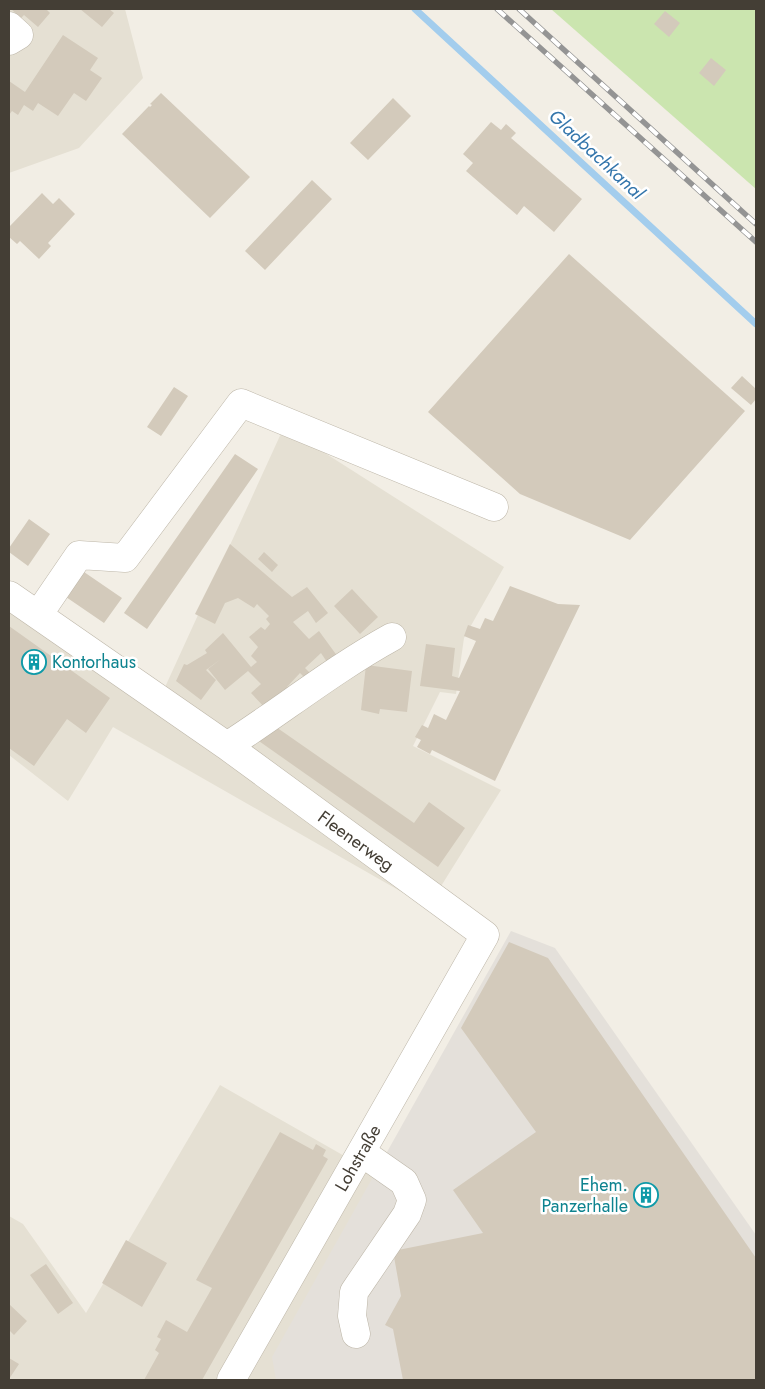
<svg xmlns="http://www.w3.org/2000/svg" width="765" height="1389" font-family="Jost,sans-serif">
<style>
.residential{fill:#e5e0d3}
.industrial{fill:#e4e0da}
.green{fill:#cbe5af}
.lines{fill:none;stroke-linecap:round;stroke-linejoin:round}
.stream{stroke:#a3cded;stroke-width:7}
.building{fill:#d3cabb}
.minor-casing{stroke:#bdb6a8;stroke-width:29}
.minor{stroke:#fff;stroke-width:28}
.rail-casing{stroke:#949494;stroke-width:5.5}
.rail{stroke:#fff;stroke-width:4;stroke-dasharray:11;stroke-linecap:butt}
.labels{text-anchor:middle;stroke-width:5;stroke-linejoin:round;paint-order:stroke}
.culture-label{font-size:18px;fill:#0d838f;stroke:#fff;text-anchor:start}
.street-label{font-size:18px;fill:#443e35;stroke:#fff}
.water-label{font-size:19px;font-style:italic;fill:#3375ab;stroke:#fff}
</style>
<rect width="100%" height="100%" fill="#f2eee5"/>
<!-- residential -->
<path class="residential" d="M9,9H125L143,78L79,148L9,173Z
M284,427L504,567L464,638L456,694L440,692L413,746L501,790L428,907L113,727L68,801L9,755V606L155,709Z
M220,1085L376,1174L280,1380H9V1216L23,1224L86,1313Z"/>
<!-- industrial -->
<path class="industrial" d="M511,931L555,948L756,1235V1380H276L272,1357Z"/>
<!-- green -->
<path class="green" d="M551,9H756V189Z"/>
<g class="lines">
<!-- stream -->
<path class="stream" d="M415,9L756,324"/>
</g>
<!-- building -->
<path class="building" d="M11,9H46L50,13L38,27L24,15L21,18Z
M80,9H109L114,13L102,27Z
M665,11L680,23L669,37L654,24Z
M63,35L98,58L90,70L102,78L86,101L74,93L58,116L38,103L33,111L24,105L18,115L12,111L9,115V81L25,92Z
M711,58L726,70L714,86L699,73Z
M161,93L250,177L210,218L122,134L149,106L150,107L152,105L150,104Z
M393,98L411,116L368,160L350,143Z
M491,122L501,130L506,124L516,133L511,138L582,199L554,232L524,206L517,215L466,171L473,163L463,154Z
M312,180L332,199L265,270L245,251Z
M42,193L53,204L59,198L75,214L48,243L51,246L39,259L20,241L17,244L9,237V227Z
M569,254L745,411L630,540L520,494L428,412Z
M742,376L756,389V399L751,405L731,388Z
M174,387L188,396L161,436L147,427Z
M235,454L258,469L147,629L124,613Z
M29,519L50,534L28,566L9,552V548Z
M230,544L292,597L307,587L328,613L316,623L308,611L293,622L309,639L319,631L338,657L329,665L321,653L305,668L313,676L304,677L300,673L287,687L290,690L266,709L251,693L261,684L248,671L225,690L208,669L221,659L206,670L216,680L201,700L176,681L184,664L187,665L207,653L205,650L223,633L251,667L257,662L251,656L258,647L249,637L261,627L265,630L270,624L266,619L269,616L257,604L254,608L238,598L225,603L215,624L195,614Z
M264,552L278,565L272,572L258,559Z
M84,572L122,598L104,623L66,597Z
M510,586L558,604L580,605L495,781L432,750L430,754L417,747L421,740L415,737L422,725L428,728L434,714L446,720L460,691L420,686L426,644L455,648L452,676L459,678L476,641L464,636L468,625L480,629L485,618L493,621Z
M352,589L378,617L360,634L334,606Z
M9,626L110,698L86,733L67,719L34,766L9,748Z
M366,665L412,671L407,712L380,709L379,714L361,710Z
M276,727L414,823L429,802L465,828L438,867L256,739Z
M509,942L548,958L756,1258V1380H403L393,1329L385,1325L401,1296L393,1251L483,1233L453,1190L536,1132L461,1028Z
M280,1132L313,1150L316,1144L326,1150L323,1156L328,1159L202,1380H144L159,1353L155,1350L161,1339L157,1337L166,1320L187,1332L212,1288L196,1280Z
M126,1240L167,1263L142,1307L102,1283Z
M46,1264L73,1303L58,1314L30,1275Z
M9,1304L27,1321L14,1335L9,1330Z
M9,1358L19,1364L9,1379Z"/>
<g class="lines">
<defs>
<path id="minor" d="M9,26L19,35L9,41
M9,595L227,746L485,935L231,1380
M38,615L79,555L125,558L241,403L494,507
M227,746C283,710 334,669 392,637
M356,1334L352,1316L354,1292L407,1214L412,1200L404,1182L361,1152"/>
</defs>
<!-- minor casing -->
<use href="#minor" class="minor-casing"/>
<!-- minor -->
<use href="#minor" class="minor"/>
<defs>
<path id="rail" d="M497,9L756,242
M519,9L756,224"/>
</defs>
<!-- rail casing -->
<use href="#rail" class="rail-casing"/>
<!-- rail -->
<use href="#rail" class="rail"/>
</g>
<!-- icons -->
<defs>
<symbol id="building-ring" viewBox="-11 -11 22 22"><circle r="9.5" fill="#fff" stroke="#0f9aa8" stroke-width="1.5"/><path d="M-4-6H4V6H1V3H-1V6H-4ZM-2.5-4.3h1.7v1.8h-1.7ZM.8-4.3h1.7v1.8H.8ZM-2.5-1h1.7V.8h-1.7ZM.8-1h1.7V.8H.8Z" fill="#0f9aa8"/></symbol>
</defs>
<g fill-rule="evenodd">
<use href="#building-ring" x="20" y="648" width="28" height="28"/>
<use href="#building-ring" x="632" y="1181" width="28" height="28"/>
</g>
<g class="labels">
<!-- culture labels -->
<g class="culture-label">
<text x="52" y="668">Kontorhaus</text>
<text x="628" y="1191" text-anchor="end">Ehem.<tspan x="628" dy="21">Panzerhalle</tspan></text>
</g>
<!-- street labels -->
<g class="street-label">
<text transform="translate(356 841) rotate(36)" y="6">Fleenerweg</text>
<text transform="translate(358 1158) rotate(-60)" y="6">Lohstraße</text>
</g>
<!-- water labels -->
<g class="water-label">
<text transform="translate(597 154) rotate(43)" y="7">Gladbachkanal</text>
</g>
</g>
<!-- border -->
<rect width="765" height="1389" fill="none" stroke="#443e35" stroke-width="20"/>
</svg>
